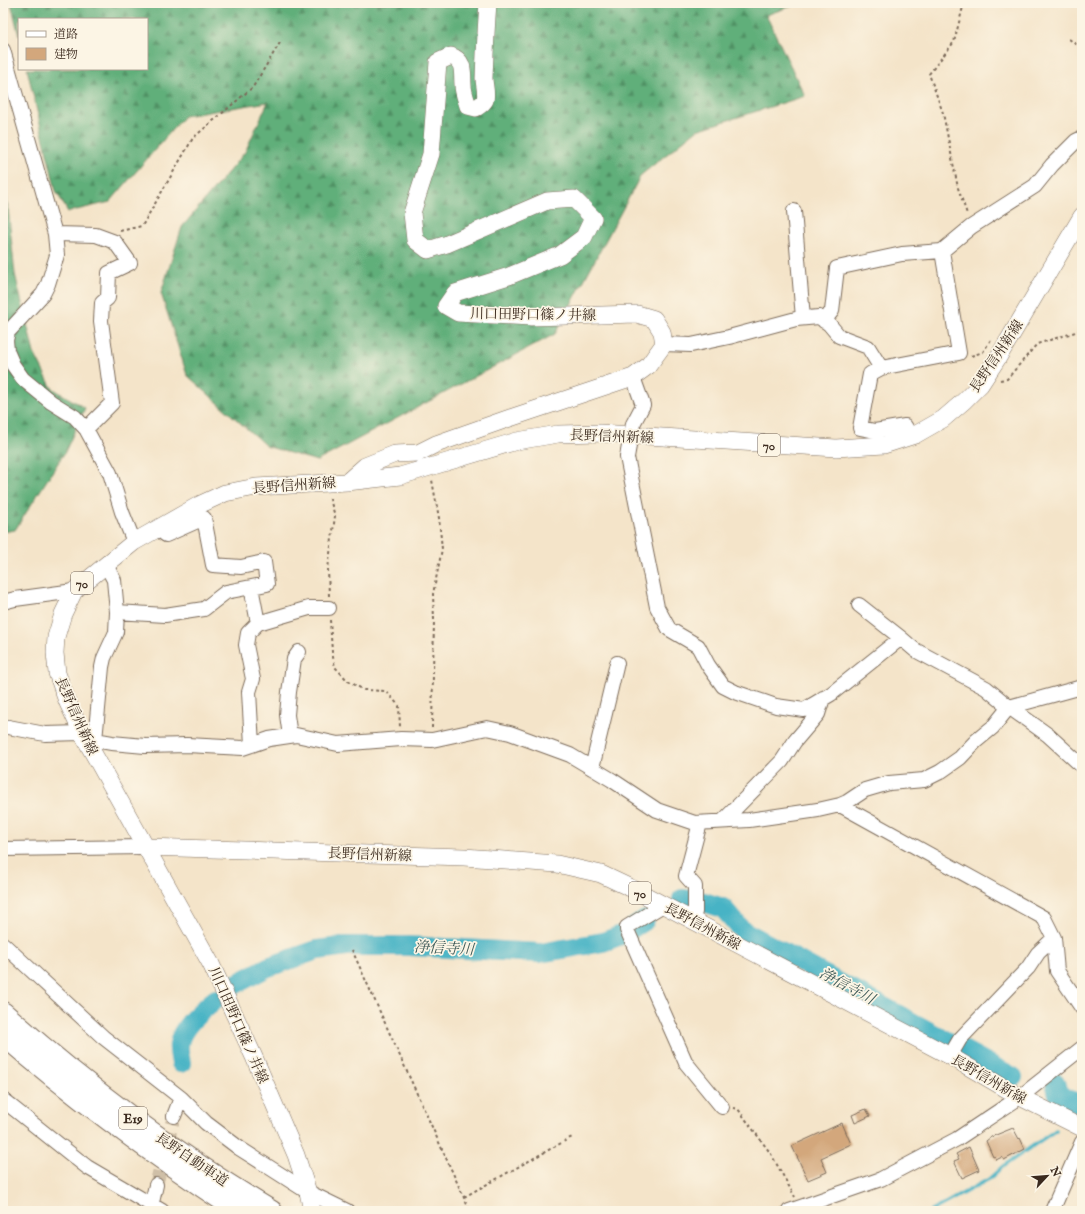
<svg xmlns="http://www.w3.org/2000/svg" width="1085" height="1214" font-family="'IM FELL English','Noto Serif JP',serif">
<style>
.forest{fill:url(#forest-firs);stroke:#4e6c4c}
.lines{fill:none;stroke-linecap:round;stroke-linejoin:round}
.stream{stroke:#47b3c5;stroke-width:3.5}
.river{stroke:#47b3c5;stroke-width:20}
.building{fill:#d3a77c}
.minor-tunnel{stroke:#cfbfa7;stroke-width:14;stroke-dasharray:14 7;stroke-linecap:butt}
.minor-casing{stroke:#7c6b5a;stroke-width:16}
.major-casing{stroke:#7c6b5a;stroke-width:18}
.highway-casing{stroke:#7c6b5a;stroke-width:22}
.path{stroke:#7c6b5a;stroke-width:2;stroke-dasharray:3 3;stroke-linecap:butt}
.minor{stroke:#fff;stroke-width:14}
.major{stroke:#fff;stroke-width:17}
.highway{stroke:#fff;stroke-width:20}
.minor-bridge-casing{stroke:#7c6b5a;stroke-width:16;stroke-linecap:butt}
.minor-bridge{stroke:#fff;stroke-width:14}
.labels{text-anchor:middle;stroke-width:3.5;stroke-linejoin:round;paint-order:stroke}
.shield{fill:#fcf5e5;stroke:#75675a;stroke-width:1}
.shield-label{font-size:13px;font-weight:bold;fill:#3b2a1e}
.street-label{font-size:14px;fill:#3b2a1e;stroke:#fcf5e5}
.water-label{font-size:15px;font-style:italic;fill:#3f5a58;stroke:#fcf5e5}
</style>
<defs>
<pattern id="forest-firs" width="22" height="20" patternUnits="userSpaceOnUse"><rect width="22" height="20" fill="#60af7a"/><path d="M5 1l3.5 6h-7zM16 11l3.5 6h-7z" fill="#508f63"/></pattern>
</defs>
<rect width="100%" height="100%" fill="#fcf5e5"/>
<filter id="ink" filterUnits="userSpaceOnUse"><feTurbulence type="fractalNoise" baseFrequency=".025" numOctaves="2"/><feDisplacementMap in="SourceGraphic" scale="8" xChannelSelector="R" yChannelSelector="G"/><feConvolveMatrix kernelMatrix="1 2 1 2 8 2 1 2 1" color-interpolation-filters="sRGB"/></filter>
<filter id="wash" filterUnits="userSpaceOnUse"><feTurbulence type="fractalNoise" baseFrequency=".012" numOctaves="4" result="noise"/><feDisplacementMap in="SourceGraphic" scale="16" xChannelSelector="R" yChannelSelector="G"/><feGaussianBlur stdDeviation="0.9" result="paint"/><feColorMatrix in="noise" values="0 0 0 0 0 0 0 0 0 0 0 0 0 0 0 0 0 1.4 0 .05"/><feComposite in="paint" operator="in"/></filter>
<g filter="url(#wash)">
<rect width="100%" height="100%" fill="#f4e4c9"/>
<!-- forest -->
<path class="forest" d="M11,3H800L766,15L805,96L697,130L641,175L555,334L317,461L266,446L187,375L161,293L182,227L245,152L268,102L184,116L110,202L68,212L56,191L27,69H147V19H19V36Z
M3,162L15,274L34,353L52,388L85,408L65,452L15,530L3,532Z"/>
<g class="lines">
<!-- stream -->
<path class="stream" d="M931,1211L989,1179L1002,1167L1056,1130"/>
<!-- river -->
<path class="river" d="M682,899L704,902L723,908L742,930L1013,1077
M234,985L268,967L317,950L347,946H409L540,953L603,942L624,934L645,920
M181,1063C180,1057 178,1050 179,1044C181,1027 203,1009 216,999
M1055,1082L1058,1094L1082,1106"/>
</g>
<g id="blocks">
<!-- building -->
<path class="building" d="M866,1109L870,1116L855,1123L852,1115Z
M842,1123L851,1144L821,1158L827,1172L808,1180L792,1146Z
M1013,1128L1019,1139L1020,1138L1025,1149L1004,1160L1002,1157L996,1160L995,1156L993,1157L986,1141L991,1137Z
M969,1147L979,1170L962,1178L954,1161L959,1159L956,1154Z"/>
</g>
</g>
<g filter="url(#ink)">
<use href="#blocks" fill-opacity="0" stroke="#7c6b5a" stroke-width="1"/>
<g class="lines">
<!-- minor-tunnel -->
<path class="minor-tunnel" d="M156,1185L174,1116"/>
<defs>
<path id="minor" d="M3,50L55,234L57,255L48,284L43,294L8,332L6,340L7,351L13,365L23,379L51,402L75,417L86,429L110,473L122,512L134,542
M794,211L803,318
M55,234L96,235L115,242L130,263L109,273L108,298L102,303L101,321L112,403L86,429
M824,321L832,311L837,268L902,254L942,251
M664,344L691,345L729,337L796,319L819,317L829,324L839,336L868,347L881,368L959,353L942,251L971,227L1035,186L1052,165L1076,141L1082,138
M881,368L870,374L860,428L875,431L905,426L911,436
M633,424L643,405L633,377
M627,457L657,607L669,629L698,646L708,665L723,686L735,692L776,706L804,710L831,694L901,638L915,650L986,688L1009,707L1048,735L1082,766
M251,587L258,623L309,608H329
M3,602L15,599L74,591
M859,605L901,638
M117,612L165,615L204,609L226,592L267,584L264,562L241,567L213,565L204,518L166,535L158,529
M3,726L45,734L82,733L95,740L112,743L145,746L187,745L243,748L269,739L296,735L338,744L401,739L432,740L487,728L510,733L570,755L612,780L657,810L695,823L749,820L818,810L840,805L847,802L865,790L889,783L924,780L940,772L960,758L976,741L993,727L1009,707L1082,687
M290,736L287,715L289,692L294,659L299,652
M95,740L102,667L104,658L116,632L117,612L114,580L106,565
M252,745L249,692L253,679L246,645L248,633L258,623
M592,768L617,663
M840,805L1044,918L1054,938L1057,971L1082,1008
M723,821L782,761L795,741L818,714L823,698
M3,849L146,847
M663,905L627,927V930L686,1063L722,1107
M691,920L695,912V886L686,876L700,823
M3,944L103,1037L181,1098L206,1123L239,1148L308,1192L347,1211
M950,1056L960,1039L1028,968L1038,953L1054,938
M3,1100L87,1167L162,1211
M174,1116L181,1098
M150,1211L156,1185
M789,1211L881,1179L957,1139L1020,1097L1082,1048
M1052,1211L1082,1142"/>
<path id="major" d="M347,482L365,466L395,454L418,453L436,444L507,419L633,377L648,366L664,344L662,332L654,319L637,314L531,317L458,313L446,306L455,293L509,276L560,255L584,237L593,218L574,199L547,201L447,244L428,250L415,240L412,213L431,154L438,62L451,56C465,61 462,72 463,85C463,92 466,99 468,106L476,108C479,106 483,104 485,100C487,93 484,85 484,78C485,53 486,28 488,3
M146,847L464,857L557,864L601,874L637,891L950,1056L1020,1097L1082,1128
M312,1211L308,1192L296,1155L254,1057L211,964L82,733L67,701L57,673L55,653L56,637L63,614L74,591L134,542L199,505L225,493L256,487L347,482L400,476L517,441L558,434L600,433L836,448L884,445L915,435L943,419L964,401L980,385L999,356L1082,216"/>
<path id="highway" d="M3,1012C86,1086 176,1154 272,1211
M3,1035C77,1100 156,1157 238,1211"/>
</defs>
<!-- minor casing -->
<use href="#minor" class="minor-casing"/>
<!-- major casing -->
<use href="#major" class="major-casing"/>
<!-- highway casing -->
<use href="#highway" class="highway-casing"/>
<!-- path -->
<path class="path" d="M964,3L954,42L929,74L943,113L958,188L967,214
M1069,39L1082,49
M120,231L142,226L193,138L253,87L281,41
M971,356L983,352L992,338
M1000,380L1007,379L1037,344L1082,330
M329,596L328,569L335,516L329,496
M330,620L332,652L335,667L348,681L364,690L386,691L399,706L400,727
M432,728L434,620L433,594L442,549L439,518L432,480
M352,950L470,1211
M733,1108L738,1109L771,1154L795,1197
M464,1197L572,1137"/>
<!-- minor -->
<use href="#minor" class="minor"/>
<!-- major -->
<use href="#major" class="major"/>
<!-- highway -->
<use href="#highway" class="highway"/>
<defs>
<path id="minor-bridge" d="M627,457L633,424"/>
</defs>
<!-- minor-bridge casing -->
<use href="#minor-bridge" class="minor-bridge-casing"/>
<!-- minor-bridge -->
<use href="#minor-bridge" class="minor-bridge"/>
</g>
</g>
<g class="labels">
<!-- shield labels -->
<g class="shield">
<rect x="758" y="434" width="22" height="22" rx="3"/>
<rect x="71" y="572" width="22" height="22" rx="3"/>
<rect x="629" y="882" width="22" height="22" rx="3"/>
<rect x="119" y="1107" width="28" height="22" rx="3"/>
</g>
<g class="shield-label">
<text x="769" y="450">70</text>
<text x="82" y="588">70</text>
<text x="640" y="898">70</text>
<text x="133" y="1123">E19</text>
</g>
<!-- street labels -->
<g class="street-label">
<text transform="translate(533 314) rotate(1)" y="5">川口田野口篠ノ井線</text>
<text transform="translate(996 356) rotate(-56)" y="5">長野信州新線</text>
<text transform="translate(612 436) rotate(2)" y="5">長野信州新線</text>
<text transform="translate(294 485) rotate(-4)" y="5">長野信州新線</text>
<text transform="translate(77 716) rotate(66)" y="5">長野信州新線</text>
<text transform="translate(370 854) rotate(2)" y="5">長野信州新線</text>
<text transform="translate(703 926) rotate(28)" y="5">長野信州新線</text>
<text transform="translate(239 1025) rotate(66)" y="5">川口田野口篠ノ井線</text>
<text transform="translate(989 1079) rotate(30)" y="5">長野信州新線</text>
<text transform="translate(192 1159) rotate(34)" y="5">長野自動車道</text>
</g>
<!-- water labels -->
<g class="water-label">
<text transform="translate(444 948) rotate(3)" y="5">浄信寺川</text>
<text transform="translate(847 986) rotate(28)" y="5">浄信寺川</text>
</g>
</g>
<!-- margin -->
<rect width="1085" height="1214" fill="none" stroke="#fcf5e5" stroke-width="16"/>
<!-- legend -->
<rect x="18" y="18" width="130" height="52" fill="#fcf5e5" stroke="#afa495"/>
<rect x="26" y="31" width="20" height="6" fill="#ffffff" stroke="#afa495"/>
<text x="54" y="38" font-size="12" fill="#3b2a1e">道路</text>
<rect x="26" y="48" width="20" height="12" fill="#d3a77c" stroke="#afa495"/>
<text x="54" y="58" font-size="12" fill="#3b2a1e">建物</text>
<!-- north arrow -->
<g transform="translate(1047 1176) rotate(64)" stroke="#fcf5e5" stroke-width="3" paint-order="stroke">
<path d="M0-3L7 15L0 10L-7 15Z" fill="#3b2a1e"/>
<text y="-6" font-size="11" font-weight="bold" text-anchor="middle" fill="#3b2a1e">N</text>
</g>
</svg>
